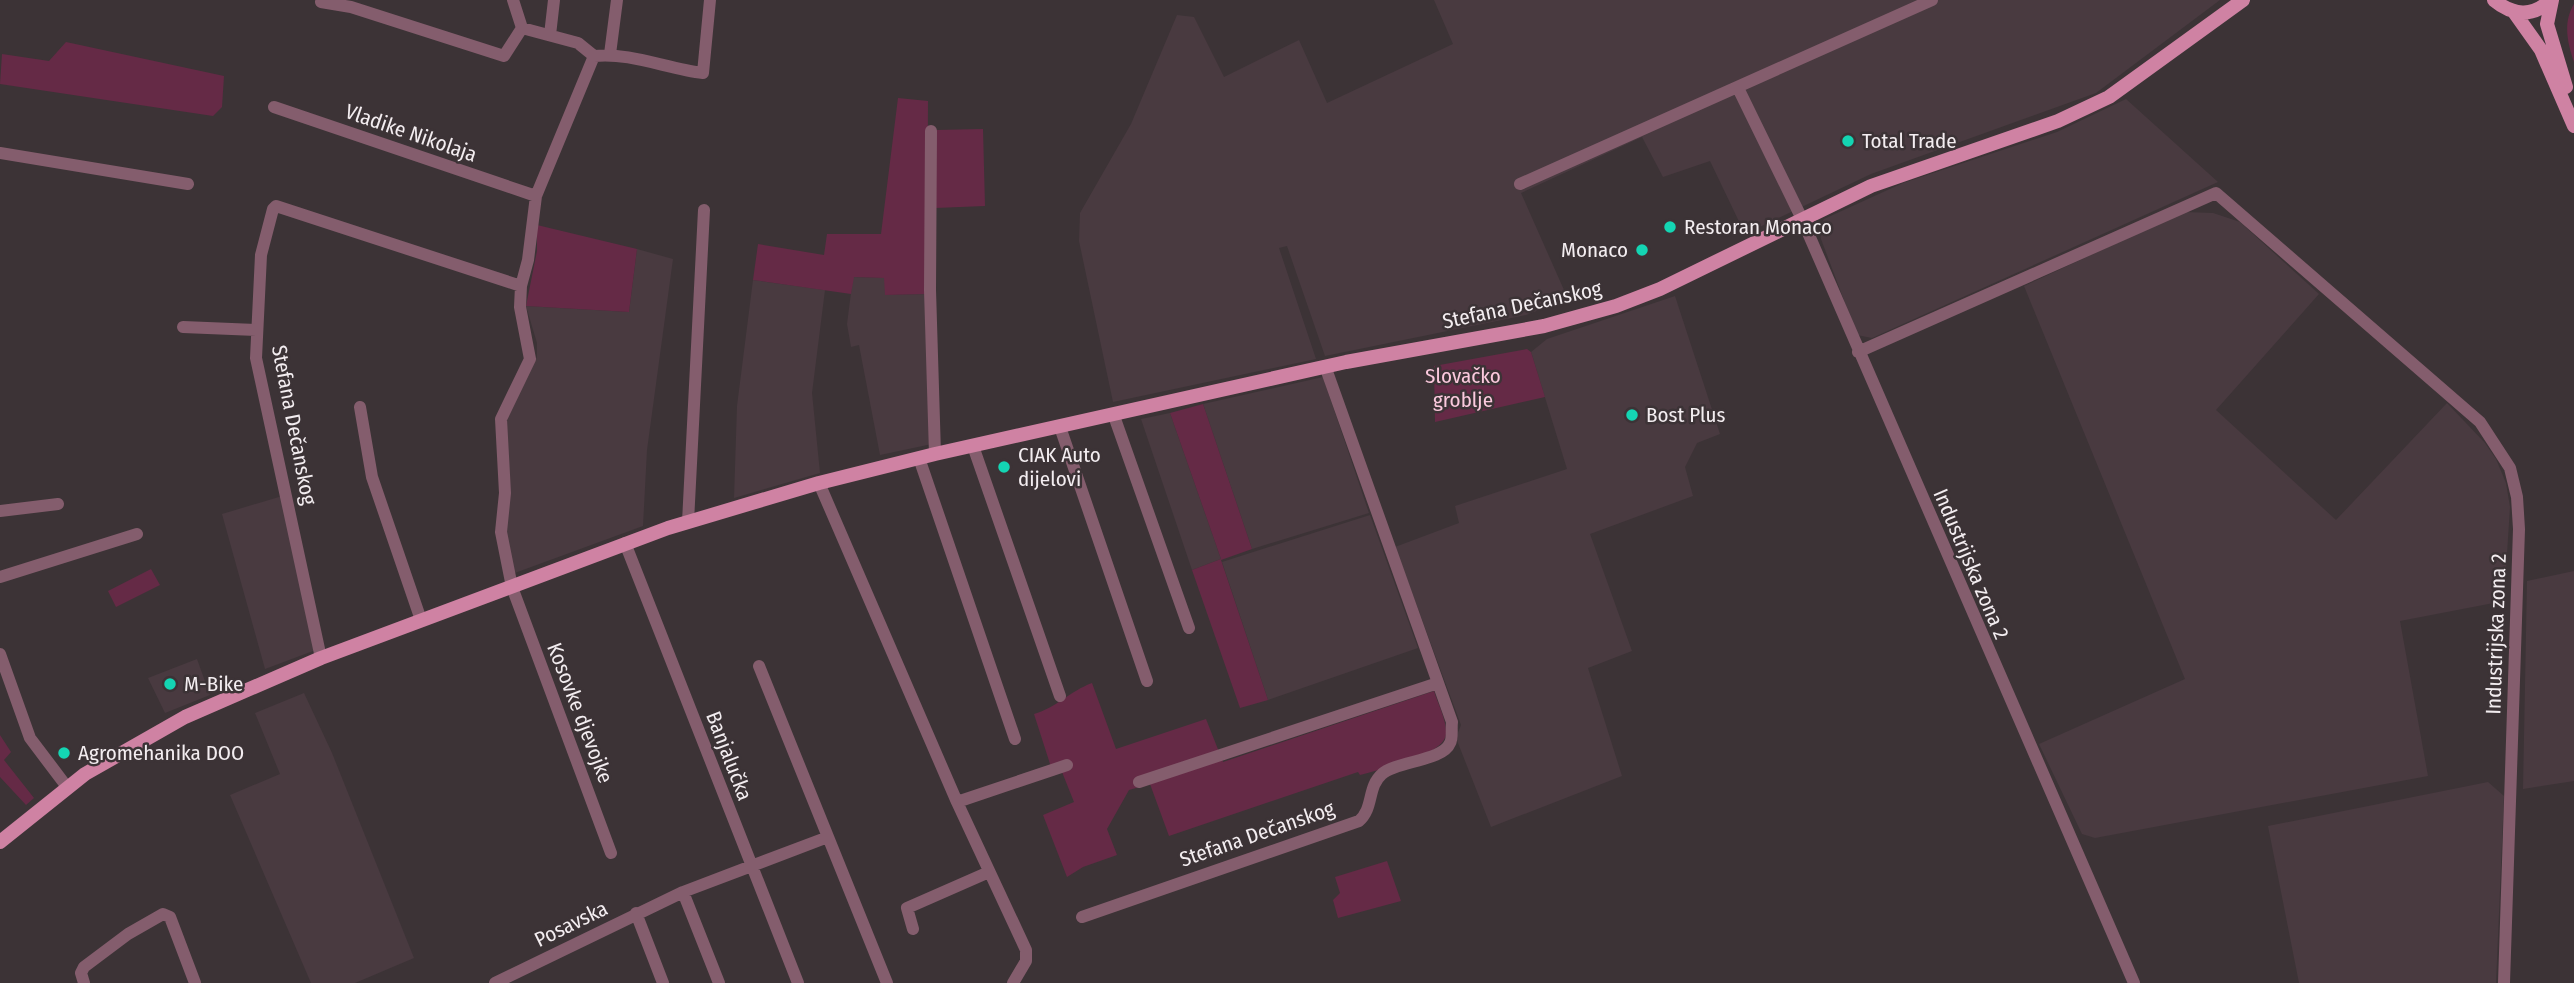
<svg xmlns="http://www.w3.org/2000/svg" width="2574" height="983" font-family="'Fira Sans Condensed',sans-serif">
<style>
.built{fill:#493a40}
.green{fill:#652a46}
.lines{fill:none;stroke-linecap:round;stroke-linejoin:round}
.minor{stroke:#845d6d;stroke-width:12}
.major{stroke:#cf82a3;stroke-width:14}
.poi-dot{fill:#14d5b3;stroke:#3c3336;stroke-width:2.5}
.labels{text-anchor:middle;stroke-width:5;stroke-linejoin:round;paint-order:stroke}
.street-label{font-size:21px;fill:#f3edf0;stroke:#3c3336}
.poi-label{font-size:21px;fill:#f3edf0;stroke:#3c3336;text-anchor:start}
.park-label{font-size:21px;fill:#fbc9dd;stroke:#3c3336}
</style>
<rect width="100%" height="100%" fill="#3c3336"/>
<!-- built -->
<path class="built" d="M1434,0H2220L2096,93L1871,174L1745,234L1710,161L1663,177L1642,137L1521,193L1568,299L1526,315L1325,356L1287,246L1279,248L1316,359L1113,402L1079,241L1080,213L1131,124L1177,15L1194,17L1224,77L1299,40L1327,103L1453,44Z
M2126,99L2218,182L1872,338L1857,335L1821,239L1819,227L1824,219L1903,183L2057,132Z
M2184,212L2213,213L2240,222L2319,294L2216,410L2336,520L2447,403L2485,443L2496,459L2506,483L2510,507L2504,601L2400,621L2428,776L2095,838L2082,834L2039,744L2185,679L2024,286Z
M637,249L673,259L647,450L643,526L512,574L506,531L505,424L508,412L537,357V343L526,306L629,312Z
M853,277L885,278V295L927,294L932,444L880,455L859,345L851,347L847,324Z
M753,280L825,290L812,393L820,473L734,498L737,406Z
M1675,296L1720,434L1697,443L1685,467L1693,496L1590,534L1632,651L1588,668L1622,776L1491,827L1456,738L1461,725L1395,547L1459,523L1455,506L1567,469L1531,352L1547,339Z
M1323,377L1369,513L1252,549L1203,404Z
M1170,413L1221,559L1192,570L1141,419Z
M289,494L321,648L265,669L222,514Z
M1370,515L1418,648L1268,700L1222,562Z
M2574,571V781L2523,789L2527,581Z
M197,659L210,695L165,713L148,678Z
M304,693L332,753L414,958L355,983H311L230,795L280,774L255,713Z
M2488,782L2504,796L2496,983H2299L2268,826Z"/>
<!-- green -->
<path class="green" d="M2574,4V62C2567,42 2563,22 2574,4Z
M66,42L224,76L222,107L213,116L0,84L2,54L49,61Z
M898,98L928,101L927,294L885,295L884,278L854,277L851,294L753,280L758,244L824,255L827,234H881Z
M983,129L985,206L935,208L936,130Z
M537,225L637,249L629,312L526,306L537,251Z
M1527,349L1531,352L1545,397L1435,422L1434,366Z
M1203,404L1252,549L1221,560L1268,700L1240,708L1192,570L1221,559L1170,413Z
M151,569L160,585L116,607L108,591Z
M1092,683L1116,749L1206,719L1223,762L1434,691C1438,704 1447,721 1446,734C1444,756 1380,769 1360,775L1358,772L1169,836L1150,784L1129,790L1107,829L1117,855L1083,867L1067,877L1043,815L1074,802L1062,772L1072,769L1070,761L1051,767L1034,714C1056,708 1070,691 1092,683Z
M0,735L11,752L4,760L34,798L26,805L0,777Z
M1387,861L1401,901L1338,918L1333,900L1340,893L1335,877Z"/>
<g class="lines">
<!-- minor -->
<path class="minor" d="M321,2L351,7L504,56L522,28L513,0
M522,28L578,43L594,56
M550,35L554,0
M610,54L617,0
M1738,88L1802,219L2134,983
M274,107L536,196
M931,131L930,290L935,454
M0,153L188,184
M1520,184L1932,0
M183,327L257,330
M1858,352L2216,193L2480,422L2510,468L2517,497L2519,529L2504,983
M360,407L372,477L421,620
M1114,416L1189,628
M1060,427L1147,681
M973,446L1060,696
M919,458L1015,739
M819,483L957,802L1026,950V961L1013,983
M0,511L58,504
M688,522L704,210
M625,543L798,983
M0,577L137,534
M0,654L30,738L67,787
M321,658L256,358L261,255L273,209L276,206L521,286
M759,666L887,983
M1139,782L1438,683
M957,802L1067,765
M611,853L512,587L501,532L505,493L501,419L530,359L520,307L521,286L528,260L536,196L594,56C630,52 668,69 703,73L710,0
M683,892L719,983
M636,913L663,983
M1082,917L1359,821C1374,808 1367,787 1382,774C1396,761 1443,761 1450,743C1453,738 1451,729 1452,722L1325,366
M913,929L907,908L989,872
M84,983L81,973L84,967L128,934L163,914L170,917L195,983
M495,983L683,892L828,837"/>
<!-- major -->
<path class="major" d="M2494,0C2512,15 2533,18 2550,0
M2552,0L2547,24L2566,87
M2514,12L2541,50L2574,126
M0,842L85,774L185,717L321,658L668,528L819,483L935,454L1346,362L1544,326L1616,306L1660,289L1871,186L2058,121L2109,97L2243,0"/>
</g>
<!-- markers -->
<g class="poi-dot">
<circle cx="1848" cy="141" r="7"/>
<circle cx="1670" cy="227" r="7"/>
<circle cx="1642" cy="250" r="7"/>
<circle cx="1632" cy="415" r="7"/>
<circle cx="1004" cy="467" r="7"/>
<circle cx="170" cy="684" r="7"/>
<circle cx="64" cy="753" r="7"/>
</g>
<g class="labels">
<!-- street labels -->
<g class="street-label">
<text transform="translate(411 133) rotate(19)" y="7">Vladike Nikolaja</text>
<text transform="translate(1522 305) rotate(-12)" y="7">Stefana Dečanskog</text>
<text transform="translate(294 425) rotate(79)" y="7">Stefana Dečanskog</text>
<text transform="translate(1971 564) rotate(67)" y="7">Industrijska zona 2</text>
<text transform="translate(2496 634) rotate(-88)" y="7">Industrijska zona 2</text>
<text transform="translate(580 713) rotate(69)" y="7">Kosovke djevojke</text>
<text transform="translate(729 756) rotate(69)" y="7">Banjalučka</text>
<text transform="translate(1257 834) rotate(-19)" y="7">Stefana Dečanskog</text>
<text transform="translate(571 924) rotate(-26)" y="7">Posavska</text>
</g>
<!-- poi labels -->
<g class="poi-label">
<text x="1862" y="148">Total Trade</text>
<text x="1684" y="234">Restoran Monaco</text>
<text x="1628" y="257" text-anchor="end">Monaco</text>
<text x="1646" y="422">Bost Plus</text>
<text x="1018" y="462">CIAK Auto<tspan x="1018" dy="24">dijelovi</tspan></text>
<text x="184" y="691">M-Bike</text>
<text x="78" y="760">Agromehanika DOO</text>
</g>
<!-- park labels -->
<g class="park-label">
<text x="1463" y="383">Slovačko<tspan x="1463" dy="24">groblje</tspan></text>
</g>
</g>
</svg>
